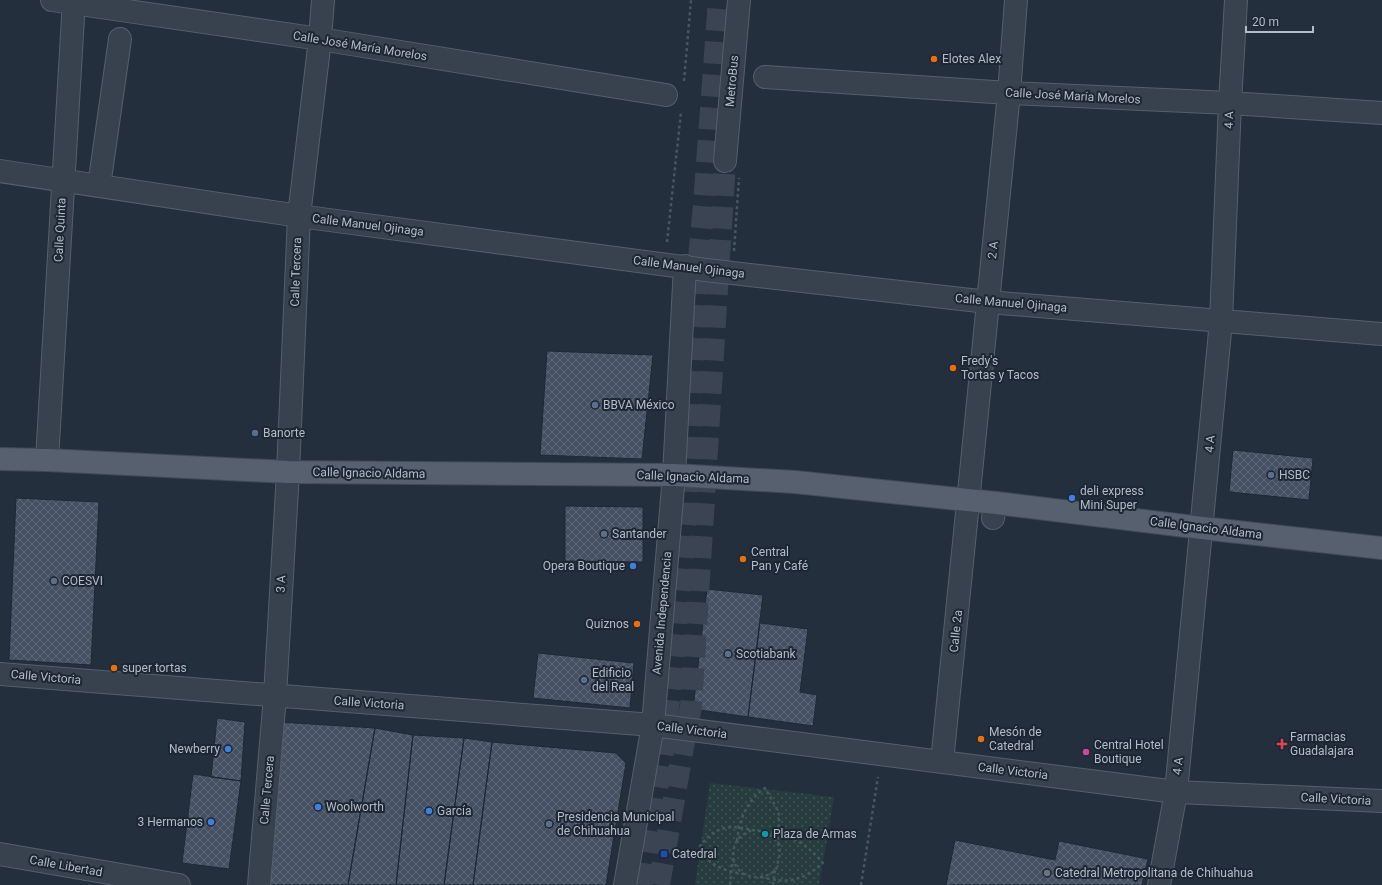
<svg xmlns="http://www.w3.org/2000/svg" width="1382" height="885" font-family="Roboto,sans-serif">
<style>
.green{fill:url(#green-dots)}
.building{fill:url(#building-cross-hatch);stroke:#1f2835}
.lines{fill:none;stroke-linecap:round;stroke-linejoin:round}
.minor-tunnel{stroke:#3a4453;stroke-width:22;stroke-dasharray:22 11;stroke-linecap:butt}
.major-tunnel{stroke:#3a4453;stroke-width:22;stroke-dasharray:22 11;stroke-linecap:butt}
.minor-casing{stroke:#565f6c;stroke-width:24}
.major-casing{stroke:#414a57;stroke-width:24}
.path{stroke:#44595c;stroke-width:2.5;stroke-dasharray:3 3;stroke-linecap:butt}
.minor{stroke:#38414e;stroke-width:22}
.major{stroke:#56606e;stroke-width:22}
.food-dot{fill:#e8710a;stroke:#1d2633;stroke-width:1.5}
.service-dot{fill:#5c6f8a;stroke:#1d2633;stroke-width:1.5}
.shop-dot{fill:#3f7fe0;stroke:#1d2633;stroke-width:1.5}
.health-dot{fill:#e0444e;stroke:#1d2633;stroke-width:1.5}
.hotel-dot{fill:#d1479c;stroke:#1d2633;stroke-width:1.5}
.culture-dot{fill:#0f9aa8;stroke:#1d2633;stroke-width:1.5}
.transit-dot{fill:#1a4fb4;stroke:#1d2633;stroke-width:1.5}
.worship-dot{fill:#6b7280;stroke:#1d2633;stroke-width:1.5}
.labels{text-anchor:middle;stroke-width:4;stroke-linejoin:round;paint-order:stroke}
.street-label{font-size:12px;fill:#b4bcc9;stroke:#1d2633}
.poi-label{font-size:12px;fill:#b4bcc9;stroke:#1d2633;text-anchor:start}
</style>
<defs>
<pattern id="green-dots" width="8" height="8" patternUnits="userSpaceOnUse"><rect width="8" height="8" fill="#263c3f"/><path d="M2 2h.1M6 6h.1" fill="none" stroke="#435659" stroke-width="1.8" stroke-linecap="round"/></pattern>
<pattern id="building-cross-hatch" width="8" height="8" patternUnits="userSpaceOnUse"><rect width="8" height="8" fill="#455162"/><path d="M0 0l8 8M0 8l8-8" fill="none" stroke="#5d6877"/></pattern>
</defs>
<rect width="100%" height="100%" fill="#242f3e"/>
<!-- green -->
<path class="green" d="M710,783L834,797L819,885H695Z"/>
<!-- building -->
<path class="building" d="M547,351L653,355L642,459L540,455Z
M1233,450L1313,458L1309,500L1229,492Z
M16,498L99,502L91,665L9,660Z
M565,506L643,507V562L565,561Z
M707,589L763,595L748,717L693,709Z
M760,623L808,629L800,692L817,695L813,726L748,717Z
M538,653L634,663L630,708L533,698Z
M217,718L245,722L241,781L211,777Z
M279,722L375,728L348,885H268Z
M375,728L413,735L396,885H348Z
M413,735L464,738L444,885H396Z
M464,738L492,742L473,885H444Z
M492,742L616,753L626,763L606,885H473Z
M193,774L241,781L229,869L182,863Z
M955,840L1055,860L1059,841L1148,859L1142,885H946Z"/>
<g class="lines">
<!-- minor-tunnel -->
<path class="minor-tunnel" d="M659,885L684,742L691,707L725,161"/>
<!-- major-tunnel -->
<path class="major-tunnel" d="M642,885L663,751L672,675L686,516L697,280L704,204L719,0"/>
<defs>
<path id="minor" d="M52,0L320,39L666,95
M765,77L1009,93L1230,103L1382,113
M725,161L739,0
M0,171L299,216L706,270L988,302L1382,334
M99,186L120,39
M47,460L74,0
M993,518L996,503
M0,674L653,725L1176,792L1382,801
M942,762L1009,93L1016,0
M0,854L179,885
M259,885L275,696L288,472L299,216L320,39L323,0
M625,885L653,725L674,475L685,266
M1159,885L1176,792L1221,321L1230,103L1236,0"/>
<path id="major" d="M0,459L47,460L288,472L674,475L795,482L996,503L1202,528L1382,548"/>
</defs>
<!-- minor casing -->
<use href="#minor" class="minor-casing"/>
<!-- major casing -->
<use href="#major" class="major-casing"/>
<!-- path -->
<path class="path" d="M684,81L691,0
M667,242L681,112
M734,251L739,178
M752,830C770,831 785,842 778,861C778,864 777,868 775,870C766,880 747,879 739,870C730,860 732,844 741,836C744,834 748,832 752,830Z
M737,841C739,820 747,800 765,788L776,807L779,815V846
M744,874C727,872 705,865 700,846C714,827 730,824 751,830
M761,877C788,884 802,881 823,863C806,844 792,834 767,832
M730,885L733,858
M773,885L775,870
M861,885L878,777"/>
<!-- minor -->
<use href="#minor" class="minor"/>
<!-- major -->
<use href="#major" class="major"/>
</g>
<!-- markers -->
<g class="food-dot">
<circle cx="934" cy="59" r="4"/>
<circle cx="953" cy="368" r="4"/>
<circle cx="743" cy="559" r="4"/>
<circle cx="637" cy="624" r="4"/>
<circle cx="114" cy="668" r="4"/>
<circle cx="981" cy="739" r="4"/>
</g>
<g class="service-dot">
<circle cx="595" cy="405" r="4"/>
<circle cx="255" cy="433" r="4"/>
<circle cx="1271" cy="475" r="4"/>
<circle cx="604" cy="534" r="4"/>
<circle cx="54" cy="581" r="4"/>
<circle cx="728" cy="654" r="4"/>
<circle cx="584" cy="680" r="4"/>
<circle cx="549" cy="824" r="4"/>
</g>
<g class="shop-dot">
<circle cx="1072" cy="498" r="4"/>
<circle cx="633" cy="566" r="4"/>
<circle cx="228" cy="749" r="4"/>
<circle cx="318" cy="807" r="4"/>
<circle cx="429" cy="811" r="4"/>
<circle cx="211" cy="822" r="4"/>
</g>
<path class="health-dot" d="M1280 738h4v4h4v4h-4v4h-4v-4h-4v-4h4z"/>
<circle class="hotel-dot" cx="1086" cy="752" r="4"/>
<circle class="culture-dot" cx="765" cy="834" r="4"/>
<rect class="transit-dot" x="660" y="850" width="8" height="8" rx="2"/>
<circle class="worship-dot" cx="1047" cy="873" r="4"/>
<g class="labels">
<!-- street labels -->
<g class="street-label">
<text transform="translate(360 46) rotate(9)" y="4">Calle José María Morelos</text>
<text transform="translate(732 81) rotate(-85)" y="4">MetroBus</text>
<text transform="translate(1073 96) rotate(3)" y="4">Calle José María Morelos</text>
<text transform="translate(1229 120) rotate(-88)" y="4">4 A</text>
<text transform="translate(368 225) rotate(7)" y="4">Calle Manuel Ojinaga</text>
<text transform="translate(60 230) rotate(-87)" y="4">Calle Quinta</text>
<text transform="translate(993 250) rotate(-84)" y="4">2 A</text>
<text transform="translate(689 267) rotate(7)" y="4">Calle Manuel Ojinaga</text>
<text transform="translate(296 272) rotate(-88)" y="4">Calle Tercera</text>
<text transform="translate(1011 303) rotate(5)" y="4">Calle Manuel Ojinaga</text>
<text transform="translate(1210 444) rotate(-85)" y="4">4 A</text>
<text transform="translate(369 473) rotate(1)" y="4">Calle Ignacio Aldama</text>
<text transform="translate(693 477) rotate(2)" y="4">Calle Ignacio Aldama</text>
<text transform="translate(1206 528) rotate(7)" y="4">Calle Ignacio Aldama</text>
<text transform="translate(281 584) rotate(-87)" y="4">3 A</text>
<text transform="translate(662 613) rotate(-85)" y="4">Avenida Independencia</text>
<text transform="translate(956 631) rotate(-84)" y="4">Calle 2a</text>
<text transform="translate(46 677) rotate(5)" y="4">Calle Victoria</text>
<text transform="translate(369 703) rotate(4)" y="4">Calle Victoria</text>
<text transform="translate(692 730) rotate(7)" y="4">Calle Victoria</text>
<text transform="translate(1178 766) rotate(-84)" y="4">4 A</text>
<text transform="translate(1013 771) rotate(7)" y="4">Calle Victoria</text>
<text transform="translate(267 790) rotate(-85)" y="4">Calle Tercera</text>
<text transform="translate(1336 799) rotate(3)" y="4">Calle Victoria</text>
<text transform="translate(66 866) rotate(10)" y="4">Calle Libertad</text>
</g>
<!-- poi labels -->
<g class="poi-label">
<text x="942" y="63">Elotes Alex</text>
<text x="961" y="365">Fredy's<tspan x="961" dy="14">Tortas y Tacos</tspan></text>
<text x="603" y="409">BBVA México</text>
<text x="263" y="437">Banorte</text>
<text x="1279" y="479">HSBC</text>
<text x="1080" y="495">deli express<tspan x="1080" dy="14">Mini Super</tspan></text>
<text x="612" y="538">Santander</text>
<text x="751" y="556">Central<tspan x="751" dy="14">Pan y Café</tspan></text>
<text x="625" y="570" text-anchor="end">Opera Boutique</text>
<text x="62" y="585">COESVI</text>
<text x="629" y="628" text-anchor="end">Quiznos</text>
<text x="736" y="658">Scotiabank</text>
<text x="122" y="672">super tortas</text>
<text x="592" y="677">Edificio<tspan x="592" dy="14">del Real</tspan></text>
<text x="989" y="736">Mesón de<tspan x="989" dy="14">Catedral</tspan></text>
<text x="1290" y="741">Farmacias<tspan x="1290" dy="14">Guadalajara</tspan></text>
<text x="1094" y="749">Central Hotel<tspan x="1094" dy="14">Boutique</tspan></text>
<text x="220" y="753" text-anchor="end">Newberry</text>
<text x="326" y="811">Woolworth</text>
<text x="437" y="815">García</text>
<text x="557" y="821">Presidencia Municipal<tspan x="557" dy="14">de Chihuahua</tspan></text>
<text x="203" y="826" text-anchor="end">3 Hermanos</text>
<text x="773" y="838">Plaza de Armas</text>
<text x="672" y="858">Catedral</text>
<text x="1055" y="877">Catedral Metropolitana de Chihuahua</text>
</g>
</g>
<!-- scale -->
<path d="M1246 26v6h67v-6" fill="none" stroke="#b4bcc9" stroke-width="2"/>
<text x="1252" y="26" font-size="12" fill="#b4bcc9" stroke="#1d2633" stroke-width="3" paint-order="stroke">20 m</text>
</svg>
